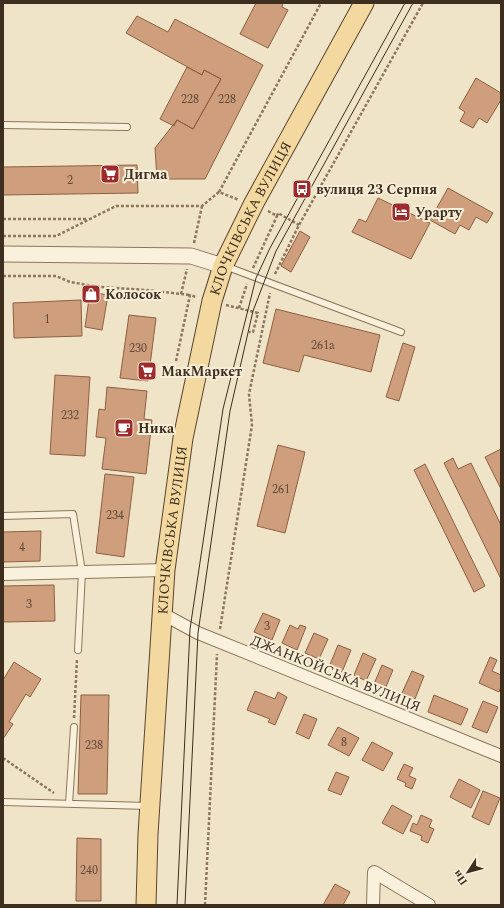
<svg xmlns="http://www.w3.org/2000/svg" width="504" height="908" font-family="Spectral,serif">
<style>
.building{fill:#cf9f7d;stroke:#8d5f41}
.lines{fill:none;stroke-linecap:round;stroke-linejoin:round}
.service-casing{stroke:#8d765c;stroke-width:8}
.minor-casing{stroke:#8d765c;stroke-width:14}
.tertiary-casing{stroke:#8d765c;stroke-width:17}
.primary-casing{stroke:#5b4430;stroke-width:21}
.path{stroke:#8d765c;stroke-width:2.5;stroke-dasharray:3 2;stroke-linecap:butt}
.service{stroke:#faf1dc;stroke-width:6}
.minor{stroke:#faf1dc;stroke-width:12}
.tertiary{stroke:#faf1dc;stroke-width:15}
.primary{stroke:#f3d9a0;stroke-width:19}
.tram{stroke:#3d2e20;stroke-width:1}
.labels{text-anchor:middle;stroke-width:4;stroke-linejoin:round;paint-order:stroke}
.number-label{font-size:12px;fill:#624a37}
.poi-label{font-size:14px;font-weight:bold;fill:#3d2e20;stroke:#f7eed8;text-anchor:start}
.street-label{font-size:14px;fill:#3d2e20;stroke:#f7eed8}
</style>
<rect width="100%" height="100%" fill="#f0e4c8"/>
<!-- building -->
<path class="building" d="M256,3H283L282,7L288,10L268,48L240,34Z
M137,16L168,32L175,19L263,65L205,179H157L155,148L177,120L193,129L221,79L204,70L202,75L126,33Z
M187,67L202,75L204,70L221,79L193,129L177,120L174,126L160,119Z
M476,78L501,93V100L487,123L479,118L473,128L460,121L465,112L459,108Z
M137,165L138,193L3,195V167Z
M448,188L493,213L487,223L476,217L469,230L460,225L455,234L430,220Z
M378,198L430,223L411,259L352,232L359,219L366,222Z
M300,231L310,237L291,272L281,266Z
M90,292L108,295L102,330L85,327Z
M81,300L82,336L14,338L13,303Z
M276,309L380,335L371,372L304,355L299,372L263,363Z
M129,315L156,318L148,381L120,378Z
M403,343L415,347L399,401L386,397Z
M55,375L90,377L85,456L50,454Z
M107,387L147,391L144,419L152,420L146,474L102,469L106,438L96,437L99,409L105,410Z
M278,445L305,452L285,533L257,526Z
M501,449V489L485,457Z
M453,458L458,469L471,463L501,525V579L444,463Z
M425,464L485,586L474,592L414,470Z
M105,474L134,477L124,557L96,553Z
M41,531L40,561L3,562V532Z
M54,585L55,621L3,622V586Z
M263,613L280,620L272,640L254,632Z
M290,625L298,629L300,625L306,627L297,650L282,643Z
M314,633L328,639L319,659L305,653Z
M338,645L351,650L342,672L329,667Z
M363,653L376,659L366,681L354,675Z
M490,657L497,660L492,671L501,675V686L499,692L479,683Z
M14,662L41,679L30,697L26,694L9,722L13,724L3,739V680Z
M382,665L393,670L385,689L374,684Z
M412,671L424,676L415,699L402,693Z
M255,691L275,699L278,692L287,697L275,725L268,722L270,719L247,710Z
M81,695H109L107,794H78Z
M434,695L468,709L461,725L428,712Z
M483,701L498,707L487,733L472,727Z
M304,714L317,719L309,739L296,733Z
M338,727L359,738L349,756L328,745Z
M372,742L393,753L383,771L362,760Z
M404,764L413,768L409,776L416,779L412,789L405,786L406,783L397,779Z
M336,772L349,777L341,795L328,790Z
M459,779L480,790L471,808L450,797Z
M483,791L500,798L489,825L472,817Z
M392,805L412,816L403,834L382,823Z
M421,815L432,820L429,827L434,829L428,843L421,840L422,836L410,831L413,823L417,825Z
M77,838L101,839V901H76Z
M335,884L350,892L343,905H323Z"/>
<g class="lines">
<defs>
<path id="service" d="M3,125L127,127
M225,266L401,332
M3,516L73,514L82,572L78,650
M3,802L148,806
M69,804L74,727"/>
<path id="minor" d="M3,574L165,570
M161,613L198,633L501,756
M373,905L374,872L429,905"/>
<path id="tertiary" d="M3,254L191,256L223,266"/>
<g id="primary">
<path id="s1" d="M146,905L148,834L165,570L183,438L212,301L223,266L254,203L364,3"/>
</g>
</defs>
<!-- service casing -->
<use href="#service" class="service-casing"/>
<!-- minor casing -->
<use href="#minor" class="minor-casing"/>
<!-- tertiary casing -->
<use href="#tertiary" class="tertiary-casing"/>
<!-- primary casing -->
<use href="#primary" class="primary-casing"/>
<!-- path -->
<path class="path" d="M219,192L321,3
M268,211L277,216L278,213L299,225
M3,219H86
M3,236H56L116,206H202L219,192L239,200
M194,243L202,206
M253,268L277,216
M275,274L299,225L423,3
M3,276H56L70,282L100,287L146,290L190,295
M181,294L187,269
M226,305L258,313L253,332H249
M239,308L247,284
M176,361L190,295L196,297
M220,629L252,425L249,394L270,293
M74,718L77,659
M3,758L54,793
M205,905L217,654"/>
<!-- service -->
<use href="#service" class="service"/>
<!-- minor -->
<use href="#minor" class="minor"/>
<!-- tertiary -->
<use href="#tertiary" class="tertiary"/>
<!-- primary -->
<use href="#primary" class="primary"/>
<!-- tram -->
<path class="tram" d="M177,905L190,629L223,409L256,278L270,248L405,3
M185,905L198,633L230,411L253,311L276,251L413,3"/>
</g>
<!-- icons -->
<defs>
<symbol id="supermarket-square" viewBox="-11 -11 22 22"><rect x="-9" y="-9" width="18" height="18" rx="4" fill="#9e2a2b" stroke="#f7eed8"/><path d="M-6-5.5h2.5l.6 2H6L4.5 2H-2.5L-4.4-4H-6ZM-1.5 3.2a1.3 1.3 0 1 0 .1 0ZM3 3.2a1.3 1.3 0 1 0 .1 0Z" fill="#fff"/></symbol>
<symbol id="bus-square" viewBox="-11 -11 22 22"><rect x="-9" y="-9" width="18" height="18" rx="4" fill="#9e2a2b" stroke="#f7eed8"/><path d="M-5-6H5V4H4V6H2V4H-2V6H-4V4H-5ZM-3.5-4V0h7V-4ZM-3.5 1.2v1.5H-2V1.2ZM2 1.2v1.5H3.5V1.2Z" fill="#fff"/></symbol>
<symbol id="hotel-square" viewBox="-11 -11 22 22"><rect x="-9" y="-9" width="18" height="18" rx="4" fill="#9e2a2b" stroke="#f7eed8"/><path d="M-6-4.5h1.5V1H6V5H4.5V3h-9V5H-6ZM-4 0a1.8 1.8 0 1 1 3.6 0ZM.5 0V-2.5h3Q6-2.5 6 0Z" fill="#fff"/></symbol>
<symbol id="shop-square" viewBox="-11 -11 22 22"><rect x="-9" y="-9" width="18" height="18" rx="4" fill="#9e2a2b" stroke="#f7eed8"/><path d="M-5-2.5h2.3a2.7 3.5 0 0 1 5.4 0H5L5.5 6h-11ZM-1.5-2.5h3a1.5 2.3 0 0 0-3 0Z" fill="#fff"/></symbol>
<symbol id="cafe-square" viewBox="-11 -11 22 22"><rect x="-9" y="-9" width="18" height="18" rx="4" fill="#9e2a2b" stroke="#f7eed8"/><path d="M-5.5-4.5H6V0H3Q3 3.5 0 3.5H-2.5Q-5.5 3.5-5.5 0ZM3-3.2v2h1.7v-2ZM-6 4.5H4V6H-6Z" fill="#fff"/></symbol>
</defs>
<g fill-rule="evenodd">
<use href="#supermarket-square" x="99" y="163" width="22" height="22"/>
<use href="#bus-square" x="291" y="178" width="22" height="22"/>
<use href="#hotel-square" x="390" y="201" width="22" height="22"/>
<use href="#shop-square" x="80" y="283" width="22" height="22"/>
<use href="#supermarket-square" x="136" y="360" width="22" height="22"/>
<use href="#cafe-square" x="113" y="417" width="22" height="22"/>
</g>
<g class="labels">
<!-- number labels -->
<g class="number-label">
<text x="190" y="103">228</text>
<text x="227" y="103">228</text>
<text x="70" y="184">2</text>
<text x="47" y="323">1</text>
<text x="323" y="349">261а</text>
<text x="138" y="352">230</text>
<text x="70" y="419">232</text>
<text x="281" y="493">261</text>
<text x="115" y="519">234</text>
<text x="22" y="551">4</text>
<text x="29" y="608">3</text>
<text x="267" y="630">3</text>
<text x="344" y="746">8</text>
<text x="94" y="749">238</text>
<text x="89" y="874">240</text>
</g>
<!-- poi labels -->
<g class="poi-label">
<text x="124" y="179">Дигма</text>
<text x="316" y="194">вулиця 23 Серпня</text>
<text x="415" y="217">Урарту</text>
<text x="105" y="299">Колосок</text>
<text x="161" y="376">МакМаркет</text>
<text x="138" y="433">Ника</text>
</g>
<!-- street labels -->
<g class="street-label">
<text dy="5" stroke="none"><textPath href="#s1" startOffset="700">КЛОЧКІВСЬКА ВУЛИЦЯ</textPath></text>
<text dy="5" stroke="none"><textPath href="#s1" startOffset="376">КЛОЧКІВСЬКА ВУЛИЦЯ</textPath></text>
<text transform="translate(336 673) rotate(22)" y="5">ДЖАНКОЙСЬКА ВУЛИЦЯ</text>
</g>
</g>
<!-- border -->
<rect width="504" height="908" fill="none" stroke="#3d2e20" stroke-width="8"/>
<!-- north arrow -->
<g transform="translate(468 872) rotate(234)" stroke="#f7eed8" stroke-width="3" paint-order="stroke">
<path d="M0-3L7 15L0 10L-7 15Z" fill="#3d2e20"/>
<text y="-6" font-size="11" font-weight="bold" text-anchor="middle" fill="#3d2e20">Пн</text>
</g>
</svg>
